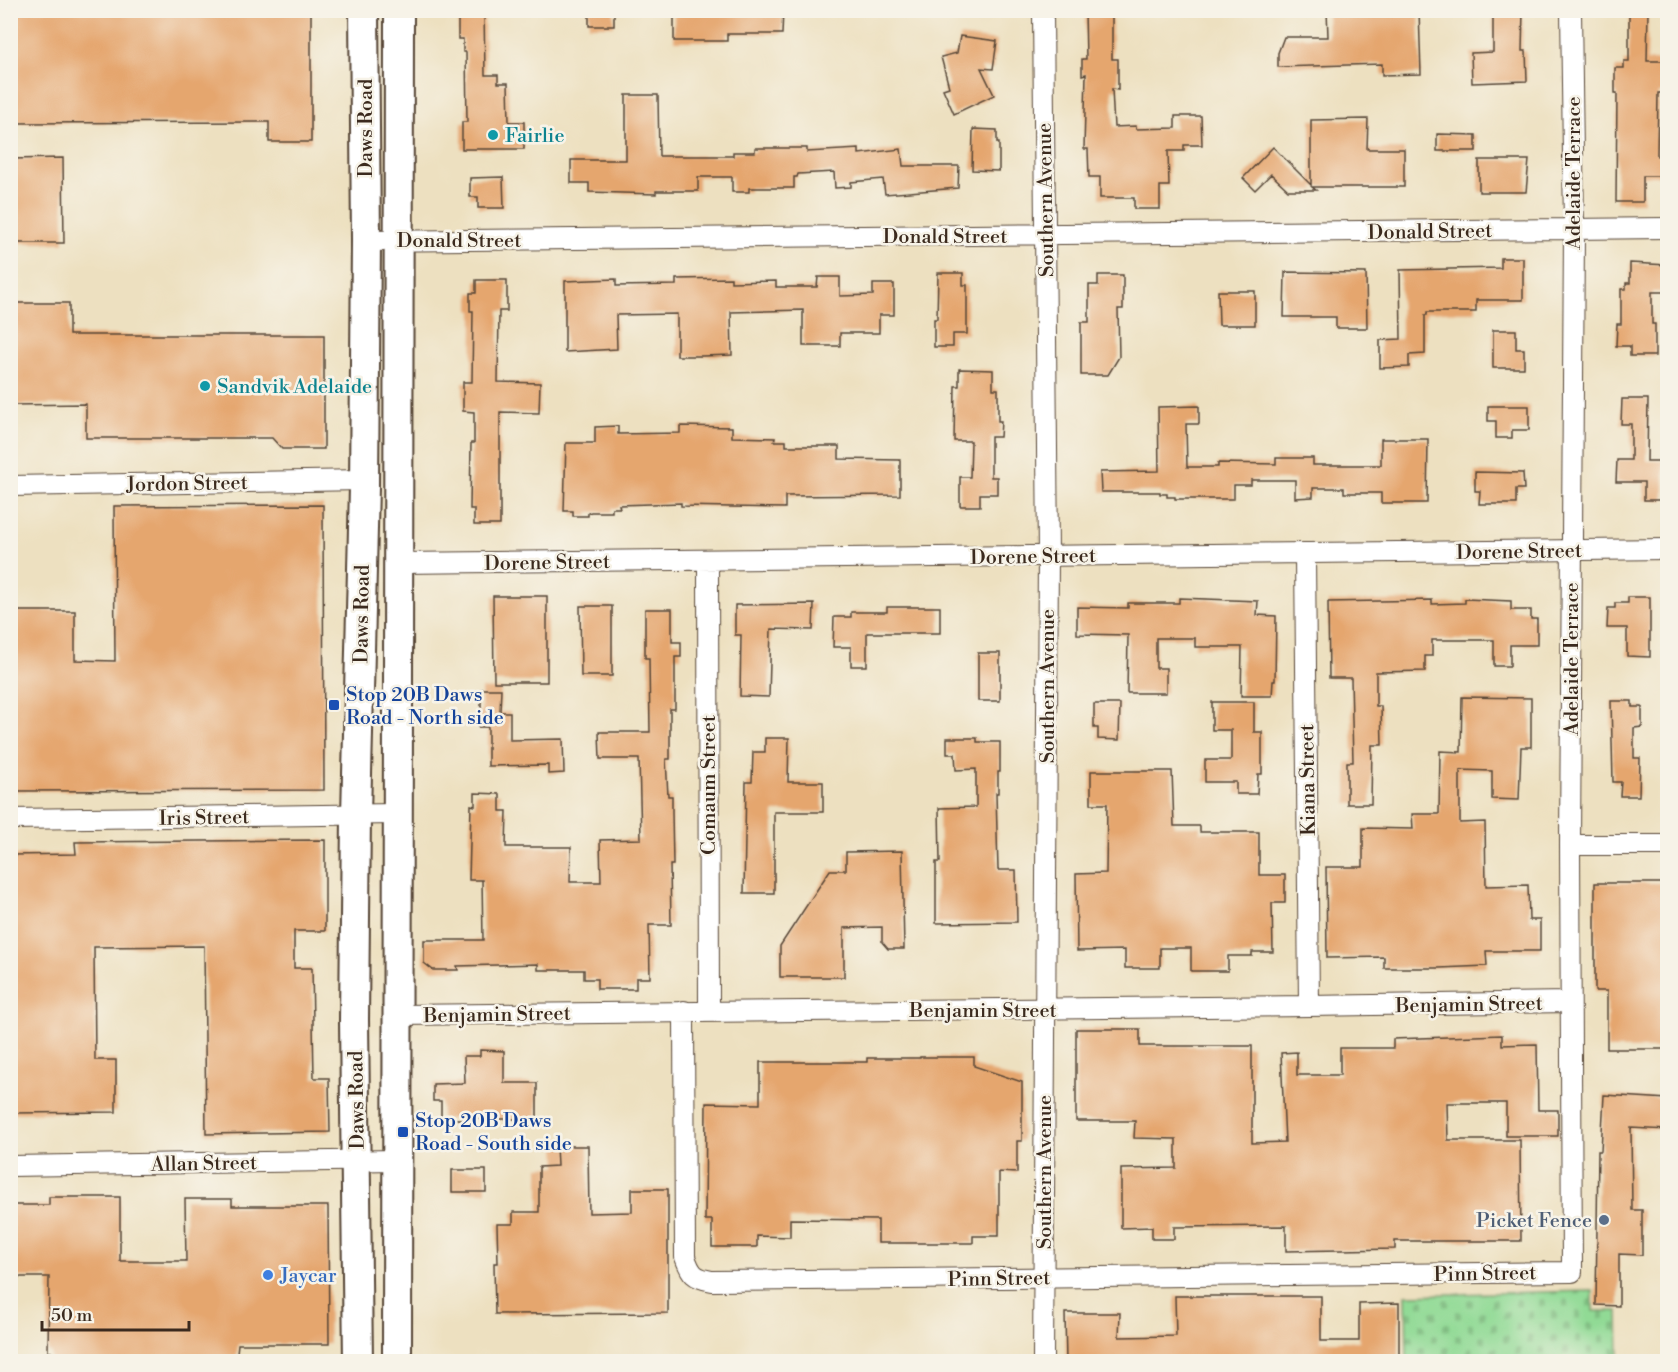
<svg xmlns="http://www.w3.org/2000/svg" width="1678" height="1372" font-family="'Libre Bodoni',serif">
<style>
.cemetery{fill:url(#cemetery-stones);stroke:#66825a;stroke-width:1.5}
.building{fill:#e5a66e}
.lines{fill:none;stroke-linecap:round;stroke-linejoin:round}
.street-casing{stroke:#564536;stroke-width:22}
.secondary-casing{stroke:#564536;stroke-width:32}
.street{stroke:#fff;stroke-width:20}
.secondary{stroke:#fff;stroke-width:28}
.culture-dot{fill:#0f9aa8;stroke:#f7f3e8;stroke-width:2}
.transit-dot{fill:#1a4fb4;stroke:#f7f3e8;stroke-width:2}
.service-dot{fill:#5c6f8a;stroke:#f7f3e8;stroke-width:2}
.shop-dot{fill:#3f7fe0;stroke:#f7f3e8;stroke-width:2}
.labels{text-anchor:middle;stroke-width:5;stroke-linejoin:round;paint-order:stroke}
.street-label{font-size:20px;fill:#3b2a1e;stroke:#f7f3e8}
.culture-label{font-size:20px;fill:#0d838f;stroke:#f7f3e8;text-anchor:start}
.transit-label{font-size:20px;fill:#164399;stroke:#f7f3e8;text-anchor:start}
.service-label{font-size:20px;fill:#4e5e75;stroke:#f7f3e8;text-anchor:end}
.shop-label{font-size:20px;fill:#366cbe;stroke:#f7f3e8;text-anchor:start}
</style>
<defs>
<pattern id="cemetery-stones" width="16" height="16" patternUnits="userSpaceOnUse" patternTransform="scale(1.5)"><rect width="16" height="16" fill="#91da95"/><path d="M2 7V4a2 2 0 0 1 4 0v3zM10 15v-3a2 2 0 0 1 4 0v3z" fill="#7ebb80"/></pattern>
</defs>
<rect width="100%" height="100%" fill="#f7f3e8"/>
<filter id="ink" filterUnits="userSpaceOnUse"><feTurbulence type="fractalNoise" baseFrequency=".0167" numOctaves="2"/><feDisplacementMap in="SourceGraphic" scale="12" xChannelSelector="R" yChannelSelector="G"/><feConvolveMatrix kernelMatrix="1 2 1 2 8 2 1 2 1" color-interpolation-filters="sRGB"/></filter>
<filter id="wash" filterUnits="userSpaceOnUse"><feTurbulence type="fractalNoise" baseFrequency=".008" numOctaves="4" result="noise"/><feDisplacementMap in="SourceGraphic" scale="24" xChannelSelector="R" yChannelSelector="G"/><feGaussianBlur stdDeviation="1.35" result="paint"/><feColorMatrix in="noise" values="0 0 0 0 0 0 0 0 0 0 0 0 0 0 0 0 0 1.4 0 .05"/><feComposite in="paint" operator="in"/></filter>
<g filter="url(#wash)">
<rect width="100%" height="100%" fill="#ede0c0"/>
<!-- cemetery -->
<path class="cemetery" d="M1593,1291V1311H1618L1619,1361H1407L1406,1295Z"/>
<g id="blocks">
<!-- building -->
<path class="building" d="M14,10H311V142H269V122L14,123Z
M484,10L485,75H498V83H508L509,122H524V149H462V122H467L466,52H463V39H458V11Z
M589,10H614V26H589Z
M674,10H783L782,34H727V41H674Z
M1085,10H1112V59H1118V90L1112,89L1114,127L1136,126V129L1175,128V116H1201L1202,145H1184V151H1168L1169,186H1160V209H1134V198H1100V177H1089L1088,149H1084L1086,74L1082,75V59H1086Z
M1327,10H1419L1421,74L1382,75V64L1278,67V53L1284,37H1328Z
M1493,10H1523L1522,51H1526L1527,81L1472,83L1471,53L1493,52Z
M1629,10H1648L1647,61H1668V93H1658L1657,156H1664V176H1643V202H1616L1617,93H1615V68H1624V61H1629Z
M960,36L997,41L993,69L981,68L994,95L954,114L943,89L949,87L941,57L957,53Z
M626,95H658L659,156H733V152H755V148H807V152L859,149V154L901,149L903,166H959L958,188L885,194L883,179L851,182V187L835,188L834,172L798,174L797,177H794V188H749V192H732V177H698V191H656V194L589,192V183H571V160H626Z
M1368,119L1367,149H1404V187H1312L1316,190H1288L1271,174L1255,190L1243,178L1273,147L1311,185V120Z
M973,129L997,130V143H999V171L972,170Z
M1437,134L1476,135V151H1437Z
M63,158L64,243H10V159Z
M1479,160H1529L1526,192H1479Z
M503,177L504,208H478V197H470V178Z
M1501,258H1523V300H1476V312H1427V315H1425V354L1409,355V367L1380,368V340L1401,339L1400,270L1501,268Z
M1630,263L1668,265V292H1652V324H1655V356H1630V346H1616L1617,324H1621V289H1626V283H1630Z
M1285,272L1366,273L1367,328H1336V317H1284Z
M938,273H963V285H967V334H953V347H934V319H937Z
M1098,275H1123V309H1118L1119,357L1108,375H1081V322H1089V285H1098Z
M818,277H840V296L873,295V284H894V315H879V333H840V346H803V310L731,312L732,355L702,356H677V314L616,315L617,349L565,352V281L616,279V286L676,285V279L731,278V282L776,281V287H817Z
M476,280H507V311H499L498,382L540,383L539,413L500,412V525H474V509H470L471,443H474V412L463,411V382H472L473,311H470V293H476Z
M1218,291H1255V325H1219Z
M10,303H69V335H324V449H282L272,438H86V404L10,405Z
M1493,330H1516V349H1524V368H1493Z
M959,369L993,370V389H998V421H1001L1000,437H991V477H997V494H980V506H960V477H970L971,441H954L955,386H959Z
M1622,399H1648L1647,461H1664V500H1644V482H1616L1617,460H1631V424H1621Z
M1199,406V424H1186L1187,467H1218V463L1276,464V458H1313V465H1381V439H1428L1427,503H1381V493H1344V488H1313V497L1295,498V480H1251V485H1234V499H1175V497H1167V494H1160V492H1101L1100,472L1159,471L1158,407Z
M1488,406H1529V430H1512V438H1496V421H1488Z
M618,426V434L680,433V426L732,427V437L775,438L774,441H786V446H839V459L900,460V495L785,496V508L681,506V503L619,505L620,508H612V512H591L588,513V516H573V511H564L566,443H595V427Z
M1475,472L1523,473L1524,489H1516V504H1479L1480,491H1475Z
M323,505L324,790L10,791V611H75V660L115,661L114,506Z
M493,596H547V682H494Z
M1628,597H1650V657L1627,656V628H1607L1608,608H1615V603H1628Z
M1179,598L1258,601L1257,615L1276,616L1275,681H1273L1272,696H1241L1242,647H1195V638H1156V668H1166V693H1127L1128,635L1077,634V607L1128,608V603H1179Z
M1465,599L1511,601V610H1531V619H1537V645H1510V666H1494V640H1432V656H1425V671L1376,672V706H1381L1382,745H1372L1371,804H1347V762H1353L1351,678H1329L1328,602L1432,600V604L1465,603Z
M814,604L813,630L771,629L769,697L740,696L741,635H735V605Z
M580,606H612V676H581Z
M887,607H940V633H867V666H851V647H833L834,617H851V612H887Z
M645,609H672V642H681V657H675V709H670V759H666L668,796H672V812L673,865H670L671,925H649L650,978H636V989H597V979H584V970H538V964L457,966L458,970H433L424,963V940H483L482,880H469L471,805L475,806V793L500,794V811H507L506,847H571L570,882H601L600,840L641,839L639,759H600L599,732H650L649,658H645Z
M978,653H1000V701H978Z
M481,689H501L500,712H510V740L563,739L564,773L548,774V765L488,766V727H478V712H481Z
M1462,697L1531,698V747H1521L1519,800L1492,799V771L1460,770V823L1485,822L1486,886L1528,885L1529,920H1540V951H1486L1487,966L1439,968H1384V957L1327,958L1326,867H1363V828L1413,829L1412,814H1439L1440,751L1461,752Z
M1611,701H1632V707H1642V727L1634,728V758H1640L1639,796H1620L1621,782H1613Z
M1212,702H1254V732H1262V774H1258L1257,794H1236V782H1205V760H1231V730H1212Z
M1094,704H1120L1119,740L1098,739V728H1094Z
M765,738H789L788,782H823V812H774V893H744L746,782H752L753,752H765Z
M947,738H977V742H1000V772H998V793H996L998,870H1016L1017,922L936,923V862H940L939,808L976,807V769L956,770L955,754H947Z
M1091,771H1172L1174,826H1200V832H1259V875H1285V903H1272L1273,952H1252V956H1228V971H1191V948H1160V968H1125V950L1077,951L1076,874L1106,873L1107,804H1091Z
M325,840V931H294V968H312L314,1078H329L330,1132L206,1134L204,946L94,947L95,1060H116V1112L10,1113V855L76,854L75,842Z
M902,851L904,949H888L882,942V927L844,928V977H780V946L830,870H846V852Z
M1595,883H1668V1049H1607V991H1595Z
M1076,1029H1140V1046H1252V1143L1285,1142L1281,1053L1297,1052V1075H1340V1048H1393V1039L1502,1035V1045L1537,1044L1538,1110H1558V1136H1506V1103H1447L1448,1140H1520L1521,1241H1395V1249L1286,1251V1226L1174,1227V1239H1152V1227L1121,1228V1169L1176,1168V1139L1134,1138L1135,1121H1076Z
M480,1050L504,1051V1083H537V1119H441V1101H433V1084L465,1083L464,1056H480Z
M920,1057H974V1066L1022,1082V1141H1017V1173L999,1172V1236H973V1243H878V1220L790,1219V1237L757,1236V1247H712V1220H705L706,1103L760,1104V1062H867V1058H920Z
M1604,1095L1668,1099V1130L1631,1128L1632,1210H1642V1255L1619,1254V1306L1596,1305L1598,1151H1601Z
M556,1146H588L589,1213L632,1212V1189H668V1313L495,1314L494,1263H498L497,1224H513V1212H539V1167L557,1166Z
M452,1170H486V1192H452Z
M49,1197H120V1261H186L185,1199H232V1206H328L329,1344H238L236,1362H51V1352H48L49,1277H10V1205H49Z
M1175,1296H1321V1341H1359V1304L1399,1303V1362H1066L1065,1313H1120L1119,1337L1176,1336Z"/>
</g>
</g>
<g filter="url(#ink)">
<use href="#blocks" fill-opacity="0" stroke="#564536" stroke-width="1.5"/>
<g class="lines">
<defs>
<path id="street" d="M1043,10L1048,556L1043,1362
M366,241L1668,228
M10,486L364,480
M1305,553L1309,1006
M708,560L709,1011
M398,563L1668,549
M10,819L397,814
M1570,845H1668
M684,1011L685,1257C691,1274 694,1278 712,1281L1572,1272L1570,845L1574,229L1571,10
M397,1015L1309,1006L1570,1002
M10,1166L397,1160"/>
<path id="secondary" d="M358,1362L354,1020L356,815L364,487L366,241L364,10
M397,1362L399,10"/>
</defs>
<!-- street casing -->
<use href="#street" class="street-casing"/>
<!-- secondary casing -->
<use href="#secondary" class="secondary-casing"/>
<!-- street -->
<use href="#street" class="street"/>
<!-- secondary -->
<use href="#secondary" class="secondary"/>
</g>
</g>
<!-- markers -->
<g class="culture-dot">
<circle cx="493" cy="135" r="6"/>
<circle cx="205" cy="386" r="6"/>
</g>
<g class="transit-dot">
<rect x="328" y="699" width="12" height="12" rx="3"/>
<rect x="397" y="1126" width="12" height="12" rx="3"/>
</g>
<circle class="service-dot" cx="1604" cy="1220" r="6"/>
<circle class="shop-dot" cx="268" cy="1275" r="6"/>
<g class="labels">
<!-- street labels -->
<g class="street-label">
<text transform="translate(365 128) rotate(-90)" y="7">Daws Road</text>
<text transform="translate(1573 173) rotate(-90)" y="7">Adelaide Terrace</text>
<text transform="translate(1045 200) rotate(-91)" y="7">Southern Avenue</text>
<text transform="translate(1430 231) rotate(-1)" y="7">Donald Street</text>
<text x="945" y="243">Donald Street</text>
<text x="459" y="247">Donald Street</text>
<text transform="translate(187 483) rotate(-1)" y="7">Jordon Street</text>
<text transform="translate(1519 551) rotate(-1)" y="7">Dorene Street</text>
<text transform="translate(1033 556) rotate(-1)" y="7">Dorene Street</text>
<text transform="translate(547 562) rotate(-1)" y="7">Dorene Street</text>
<text transform="translate(361 614) rotate(-89)" y="7">Daws Road</text>
<text transform="translate(1571 659) rotate(-90)" y="7">Adelaide Terrace</text>
<text transform="translate(1047 686) rotate(-90)" y="7">Southern Avenue</text>
<text transform="translate(1307 780) rotate(-91)" y="7">Kiana Street</text>
<text transform="translate(708 785) rotate(-90)" y="7">Comaum Street</text>
<text transform="translate(204 817) rotate(-1)" y="7">Iris Street</text>
<text transform="translate(1469 1004) rotate(-1)" y="7">Benjamin Street</text>
<text x="983" y="1017">Benjamin Street</text>
<text transform="translate(497 1014) rotate(-1)" y="7">Benjamin Street</text>
<text transform="translate(356 1100) rotate(-91)" y="7">Daws Road</text>
<text transform="translate(204 1163) rotate(-1)" y="7">Allan Street</text>
<text transform="translate(1044 1172) rotate(-90)" y="7">Southern Avenue</text>
<text transform="translate(1485 1273) rotate(-1)" y="7">Pinn Street</text>
<text transform="translate(999 1278) rotate(-1)" y="7">Pinn Street</text>
</g>
<!-- culture labels -->
<g class="culture-label">
<text x="505" y="142">Fairlie</text>
<text x="217" y="393">Sandvik Adelaide</text>
</g>
<!-- transit labels -->
<g class="transit-label">
<text x="346" y="701">Stop 20B Daws<tspan x="346" dy="23">Road - North side</tspan></text>
<text x="415" y="1127">Stop 20B Daws<tspan x="415" dy="23">Road - South side</tspan></text>
</g>
<!-- service labels -->
<g class="service-label">
<text x="1592" y="1227">Picket Fence</text>
</g>
<!-- shop labels -->
<g class="shop-label">
<text x="280" y="1282">Jaycar</text>
</g>
</g>
<!-- margin -->
<rect width="1678" height="1372" fill="none" stroke="#f7f3e8" stroke-width="36"/>
<!-- scale -->
<path d="M42 1321v9h147v-9" fill="none" stroke="#3b2a1e" stroke-width="3"/>
<text x="51" y="1321" font-size="18" fill="#3b2a1e" stroke="#f7f3e8" stroke-width="4.5" paint-order="stroke">50 m</text>
</svg>
